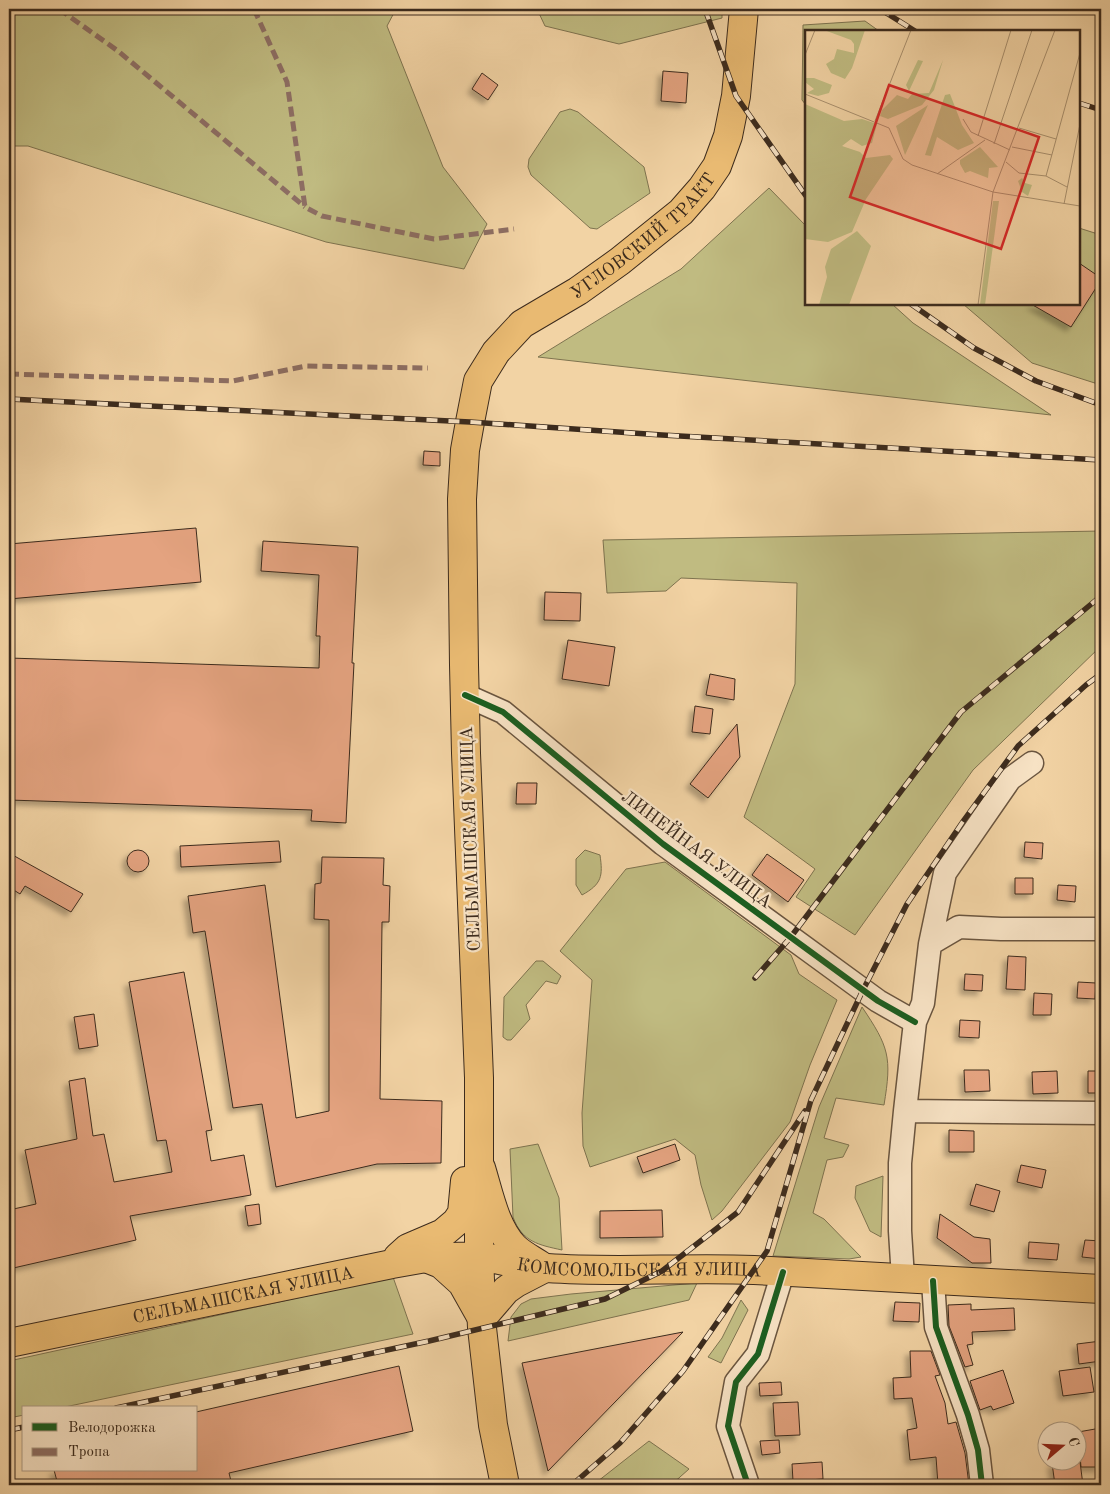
<svg xmlns="http://www.w3.org/2000/svg" width="1110" height="1494" font-family="'Old Standard TT',serif">
<style>
.green{fill:#c0bb81;stroke:#7e734f}
.building{fill:#e4a380;stroke:#3c2b1d;filter:url(#shadow)}
.lines{fill:none;stroke-linecap:round;stroke-linejoin:round}
.minor-casing{stroke:#6a553f;stroke-width:25}
.major-casing{stroke:#3c2b1d;stroke-width:30}
.highway-casing{stroke:#3c2b1d;stroke-width:30}
.minor{stroke:#f7e2c4;stroke-width:22}
.major{stroke:#e9ba72;stroke-width:28}
.highway{stroke:#e9ba72;stroke-width:28}
.rail-casing{stroke:#3c2b1d;stroke-width:5.5}
.rail{stroke:#f7e2c4;stroke-width:4;stroke-dasharray:11;stroke-linecap:butt}
.quiet{stroke:#8d6e63;stroke-width:5;stroke-dasharray:10 5;stroke-linecap:butt}
.cycleway-casing{stroke:#f7e2c4;stroke-width:9}
.cycleway{stroke:#1b5e20;stroke-width:6}
.labels{text-anchor:middle;stroke-width:4.5;stroke-linejoin:round;paint-order:stroke}
.street-label{font-size:18px;fill:#3c2b1d;stroke:#f7e2c4}
.inset-road{fill:none;stroke:#a9906e;stroke-width:1}
.view{fill:#d62828;fill-opacity:0.15;stroke:#d62828;stroke-width:2.5}
.inset-edge{fill:none;stroke:#3c2b1d;stroke-width:2.5}
</style>
<defs>
<filter id="shadow"><feDropShadow dx="-4.5" dy="4.5" stdDeviation="2.5" flood-color="#0004"/></filter>
</defs>
<rect width="100%" height="100%" fill="#f2d3a4"/>
<filter id="stains"><feTurbulence type="fractalNoise" baseFrequency=".004" numOctaves="4"/><feColorMatrix values="0 0 0 0 .2 0 0 0 0 .09 0 0 0 0 .02 0 0 0 .5 -.17"/></filter>
<radialGradient id="worn" r=".72"><stop offset=".6" stop-color="#630" stop-opacity="0"/><stop offset="1" stop-color="#630" stop-opacity=".3"/></radialGradient>
<!-- green -->
<path class="green" d="M9,9H396L387,26L443,167L487,224L464,269L326,242L28,146H9Z
M537,9H722V18L619,44L545,26Z
M865,21L879,31H806V105L802,100L803,25Z
M570,109L578,112L644,167L650,193L597,229L590,228L531,175L528,167L529,159L560,112Z
M769,188L806,226V304H892L913,323L1051,415L538,357L681,269Z
M1079,228L1101,235V385L1032,363L963,304H1079Z
M1101,531V646L973,770L855,935L796,897L815,869L744,817L795,684L797,583L681,578L666,591L607,593L603,540Z
M585,850L600,855C603,876 602,884 582,895L576,885V859Z
M665,862L791,955L799,974L837,1000L810,1065L790,1122L722,1211L712,1220L701,1185L695,1155L675,1139L590,1167L583,1146L582,1113L592,980L560,951L626,869Z
M536,961H543L561,976L557,984L546,981L526,1005L530,1019L511,1040H507L503,1037L504,997Z
M862,1007C889,1047 892,1057 884,1105L836,1098L824,1138L849,1145L843,1157L827,1160L813,1213L824,1219L861,1257L849,1259L773,1256L819,1107Z
M538,1144L559,1198L562,1250C539,1245 522,1242 513,1217L510,1149Z
M883,1176L881,1237L870,1231L855,1198L856,1186Z
M393,1277L413,1334L60,1408H24V1415L9,1418V1361Z
M697,1283L689,1300L508,1341L511,1317L521,1304L531,1299L571,1294Z
M741,1300L748,1310L721,1363L708,1357L722,1338Z
M649,1441L689,1469L671,1485H593Z"/>
<!-- building -->
<path class="building" d="M663,71L688,73L686,103L661,101Z
M482,73L498,85L488,100L472,89Z
M1079,263L1101,278V280L1071,327L1031,304H1079Z
M424,451L440,452V466L423,465Z
M196,528L201,582L9,599V544Z
M263,541L358,547L352,663H354L346,823L311,821L312,810L9,800V658L319,668L320,636H316L319,575L261,571Z
M545,592L581,593L580,621L544,620Z
M568,640L615,647L609,686L562,679Z
M710,674L735,679L734,700L706,695Z
M695,706L713,709L710,734L692,732Z
M737,724L740,757L708,798L690,784Z
M517,783H537L536,804H516Z
M279,841L281,862L181,867L180,846Z
M1025,842L1043,843L1042,859L1024,857Z
M127 861a11 11 0 1 1 22 0a11 11 0 1 1-22 0Z
M9,853L83,894L71,912L25,886L20,894L9,887Z
M767,854L804,880L788,902L752,875Z
M322,857L384,858L383,885L390,886L389,922H382L380,1099L442,1101L441,1163L377,1164L276,1187L262,1104L233,1108L205,931L193,933L188,896L265,885L296,1118L329,1111V920L314,919L315,884L321,883Z
M1015,878H1033V894H1015Z
M1058,885L1076,886L1075,902L1057,900Z
M1008,956L1026,957L1025,990L1006,989Z
M184,972L212,1130L206,1131L211,1161L244,1155L251,1195L130,1216L136,1240L9,1269V1210L36,1204L25,1150L77,1139L69,1081L85,1078L93,1136L104,1134L114,1182L172,1172L166,1140L157,1141L129,982Z
M965,974L983,975L982,991L964,990Z
M1078,982L1096,983L1095,999L1077,998Z
M1034,993L1052,994L1051,1015H1033Z
M94,1014L98,1046L79,1049L74,1017Z
M960,1020L980,1021L979,1038L959,1037Z
M964,1070H989L990,1091L965,1092Z
M1057,1071L1058,1093L1033,1094L1032,1072Z
M1088,1071H1101V1093H1088Z
M949,1130L974,1131V1152H949Z
M675,1144L680,1160L643,1173L637,1157Z
M1021,1165L1046,1170L1042,1188L1017,1182Z
M976,1184L1000,1191L994,1212L970,1205Z
M259,1204L261,1224L248,1226L245,1206Z
M662,1210L663,1237L600,1238V1211Z
M940,1214L974,1237L990,1239L991,1263H972L937,1238Z
M1085,1240L1101,1241V1259L1082,1257Z
M1029,1242L1059,1244L1057,1260L1028,1258Z
M895,1302L920,1303L919,1322L893,1321Z
M971,1304V1310L1014,1308L1015,1330L972,1332L973,1344L967,1345L973,1365L965,1367L949,1326L948,1305Z
M683,1332L548,1471L522,1363Z
M1101,1341V1361L1079,1364L1077,1344Z
M910,1351H931L940,1375L935,1376L945,1403L948,1424L956,1422L965,1453L969,1485H938L936,1457L910,1460L907,1430L917,1428L912,1398L894,1399L893,1378L911,1377Z
M399,1366L413,1431L229,1473L231,1481L210,1485H58L54,1470H196V1412Z
M1090,1367L1094,1392L1063,1396L1059,1371Z
M1003,1370L1014,1403L993,1410L991,1406L980,1410L970,1381Z
M781,1382L782,1395L760,1396L759,1383Z
M798,1402L800,1435L775,1436L773,1403Z
M1101,1428V1467H1081L1078,1432Z
M779,1440L780,1453L762,1455L760,1441Z
M822,1462L823,1479L793,1481L792,1464Z
M1064,1462H1080L1083,1485H1055L1052,1463Z"/>
<g class="lines">
<defs>
<path id="minor" d="M465,695L503,712L663,844L878,1001L915,1022
M930,944L959,927L1001,929H1101
M905,1111L1101,1113
M903,1278L900,1231V1163L905,1111L915,1022L923,1003L930,944L945,873L1010,779L1032,763
M933,1281L936,1327L968,1415L978,1450L982,1485
M748,1485L728,1426L736,1382L758,1354L783,1272"/>
<g id="major">
<path d="M481,1168C489,1194 495,1227 514,1247C521,1254 531,1259 540,1265"/>
<path d="M426,1258L441,1264L462,1283L480,1315"/>
<path d="M482,1318L506,1290L516,1283L545,1268"/>
<path id="s1" d="M505,1485L493,1425L482,1328L479,1256C501,1260 524,1266 547,1268C616,1273 685,1267 754,1270L1101,1289"/>
</g>
<g id="highway">
<path d="M398,1257L408,1248L443,1233L456,1222L462,1213L465,1181"/>
<path id="s2" d="M9,1343L392,1264L426,1258L479,1256V1078L466,753L464,665L462,499L465,450L470,422L478,381L496,352L522,324L578,291L620,261L681,212L702,188L717,166L728,136L736,96L744,9"/>
</g>
</defs>
<!-- minor casing -->
<use href="#minor" class="minor-casing"/>
<!-- major casing -->
<use href="#major" class="major-casing"/>
<!-- highway casing -->
<use href="#highway" class="highway-casing"/>
<!-- minor -->
<use href="#minor" class="minor"/>
<!-- major -->
<use href="#major" class="major"/>
<!-- highway -->
<use href="#highway" class="highway"/>
<defs>
<path id="rail" d="M705,9L736,96L806,196
M880,9L915,31
M1079,103L1101,110
M911,304L974,348L1036,381L1101,405
M9,399L470,422L662,435L1101,460
M755,978L790,938L961,712L1101,596
M116,1408L429,1341L605,1299L662,1271L738,1212L805,1111
M9,1430L24,1427
M572,1485L620,1443L683,1371L767,1251L811,1100L863,990L907,904L964,820L1018,746L1086,685L1101,674"/>
</defs>
<!-- rail casing -->
<use href="#rail" class="rail-casing"/>
<!-- rail -->
<use href="#rail" class="rail"/>
<!-- quiet -->
<path class="quiet" d="M59,9L118,51L305,207
M254,9L287,82L305,207L322,216L434,239L514,229
M9,374L233,381L306,366L428,368"/>
<defs>
<path id="cycleway" d="M465,695L503,712L663,844L878,1001L915,1022
M933,1281L936,1327L968,1415L978,1450L982,1485
M748,1485L728,1426L736,1382L758,1354L783,1272"/>
</defs>
<!-- cycleway casing -->
<use href="#cycleway" class="cycleway-casing"/>
<!-- cycleway -->
<use href="#cycleway" class="cycleway"/>
</g>
<g class="labels">
<!-- street labels -->
<g class="street-label">
<text dy="6" stroke="none"><textPath href="#s2" startOffset="1578">УГЛОВСКИЙ ТРАКТ</textPath></text>
<text transform="translate(470 839) rotate(-92)" y="6">СЕЛЬМАШСКАЯ УЛИЦА</text>
<text transform="translate(697 849) rotate(37)" y="6">ЛИНЕЙНАЯ УЛИЦА</text>
<text dy="6" stroke="none"><textPath href="#s1" startOffset="392">КОМСОМОЛЬСКАЯ УЛИЦА</textPath></text>
<text dy="6" stroke="none"><textPath href="#s2" startOffset="239">СЕЛЬМАШСКАЯ УЛИЦА</textPath></text>
</g>
</g>
<!-- overview -->
<g transform="translate(805 30)">
<rect width="275" height="275" fill="#f2d3a4"/>
<path d="M19,0H60L47,38L40,49L26,43L21,34L29,29L32,19L49,23V14L46,10ZM113,30L118,31L104,61L101,55ZM138,30L129,60L117,75L83,89L75,86L77,80L92,65L103,69L107,64L124,63ZM0,48H9L27,55L24,63L13,66L2,63L9,59L0,52ZM145,64L157,95L169,113L153,120L132,107L126,126L120,125L140,65ZM0,74L39,91L57,89L72,94L67,113L57,116L46,109L37,116L55,122L61,128L85,125L88,129L61,169L47,202L23,212L0,209ZM123,75L100,125L91,96ZM175,117L193,137L184,138L183,148L165,141L160,143L155,134V130ZM217,148L220,153L227,155L223,166L217,162L213,151ZM188,171H194L180,275H175ZM52,201L66,216L44,275H14L22,247L20,237L26,219Z" fill="#c0bb81"/>
<path class="inset-road" d="M250,0L188,162L275,176M0,25L10,0M0,64L84,98L98,129L107,135L188,162L173,275M158,89L166,102L205,120M70,91L106,0M214,98L251,109M173,106L206,0M189,114L227,0M207,117L247,125M201,132L214,143L241,146L262,157M132,144L180,110M241,146L275,23M259,174L275,94"/>
<path class="view" d="M84,55L234,107L196,219L45,167Z"/>
<rect width="275" height="275" class="inset-edge"/>
</g>
<!-- margin -->
<rect width="1110" height="1494" fill="none" stroke="#f2d3a4" stroke-width="30"/>
<rect x="10" y="10" width="1090" height="1474" fill="none" stroke="#3c2b1d" stroke-width="2.5"/>
<rect x="15" y="15" width="1080" height="1464" fill="none" stroke="#3c2b1d"/>
<!-- legend -->
<rect x="22" y="1406" width="175" height="65" fill="#f7e2c4" stroke="#ac9981"/>
<rect x="32" y="1423" width="25" height="8" fill="#1b5e20" stroke="#ac9981"/>
<text x="68" y="1432" font-size="15" fill="#3c2b1d">Велодорожка</text>
<rect x="32" y="1448" width="25" height="8" fill="#8d6e63" stroke="#ac9981"/>
<text x="68" y="1456" font-size="15" fill="#3c2b1d">Тропа</text>
<!-- north arrow -->
<g transform="translate(1062 1446) rotate(71)"><circle r="24" fill="#f7e2c4" stroke="#ac9981"/>
<path d="M0-4L9 19L0 12L-9 19Z" fill="#8f2418"/>
<text y="-8" font-size="14" font-weight="bold" text-anchor="middle" fill="#3c2b1d">С</text>
</g>
<rect width="100%" height="100%" filter="url(#stains)"/>
<rect width="100%" height="100%" fill="url(#worn)"/>
</svg>
